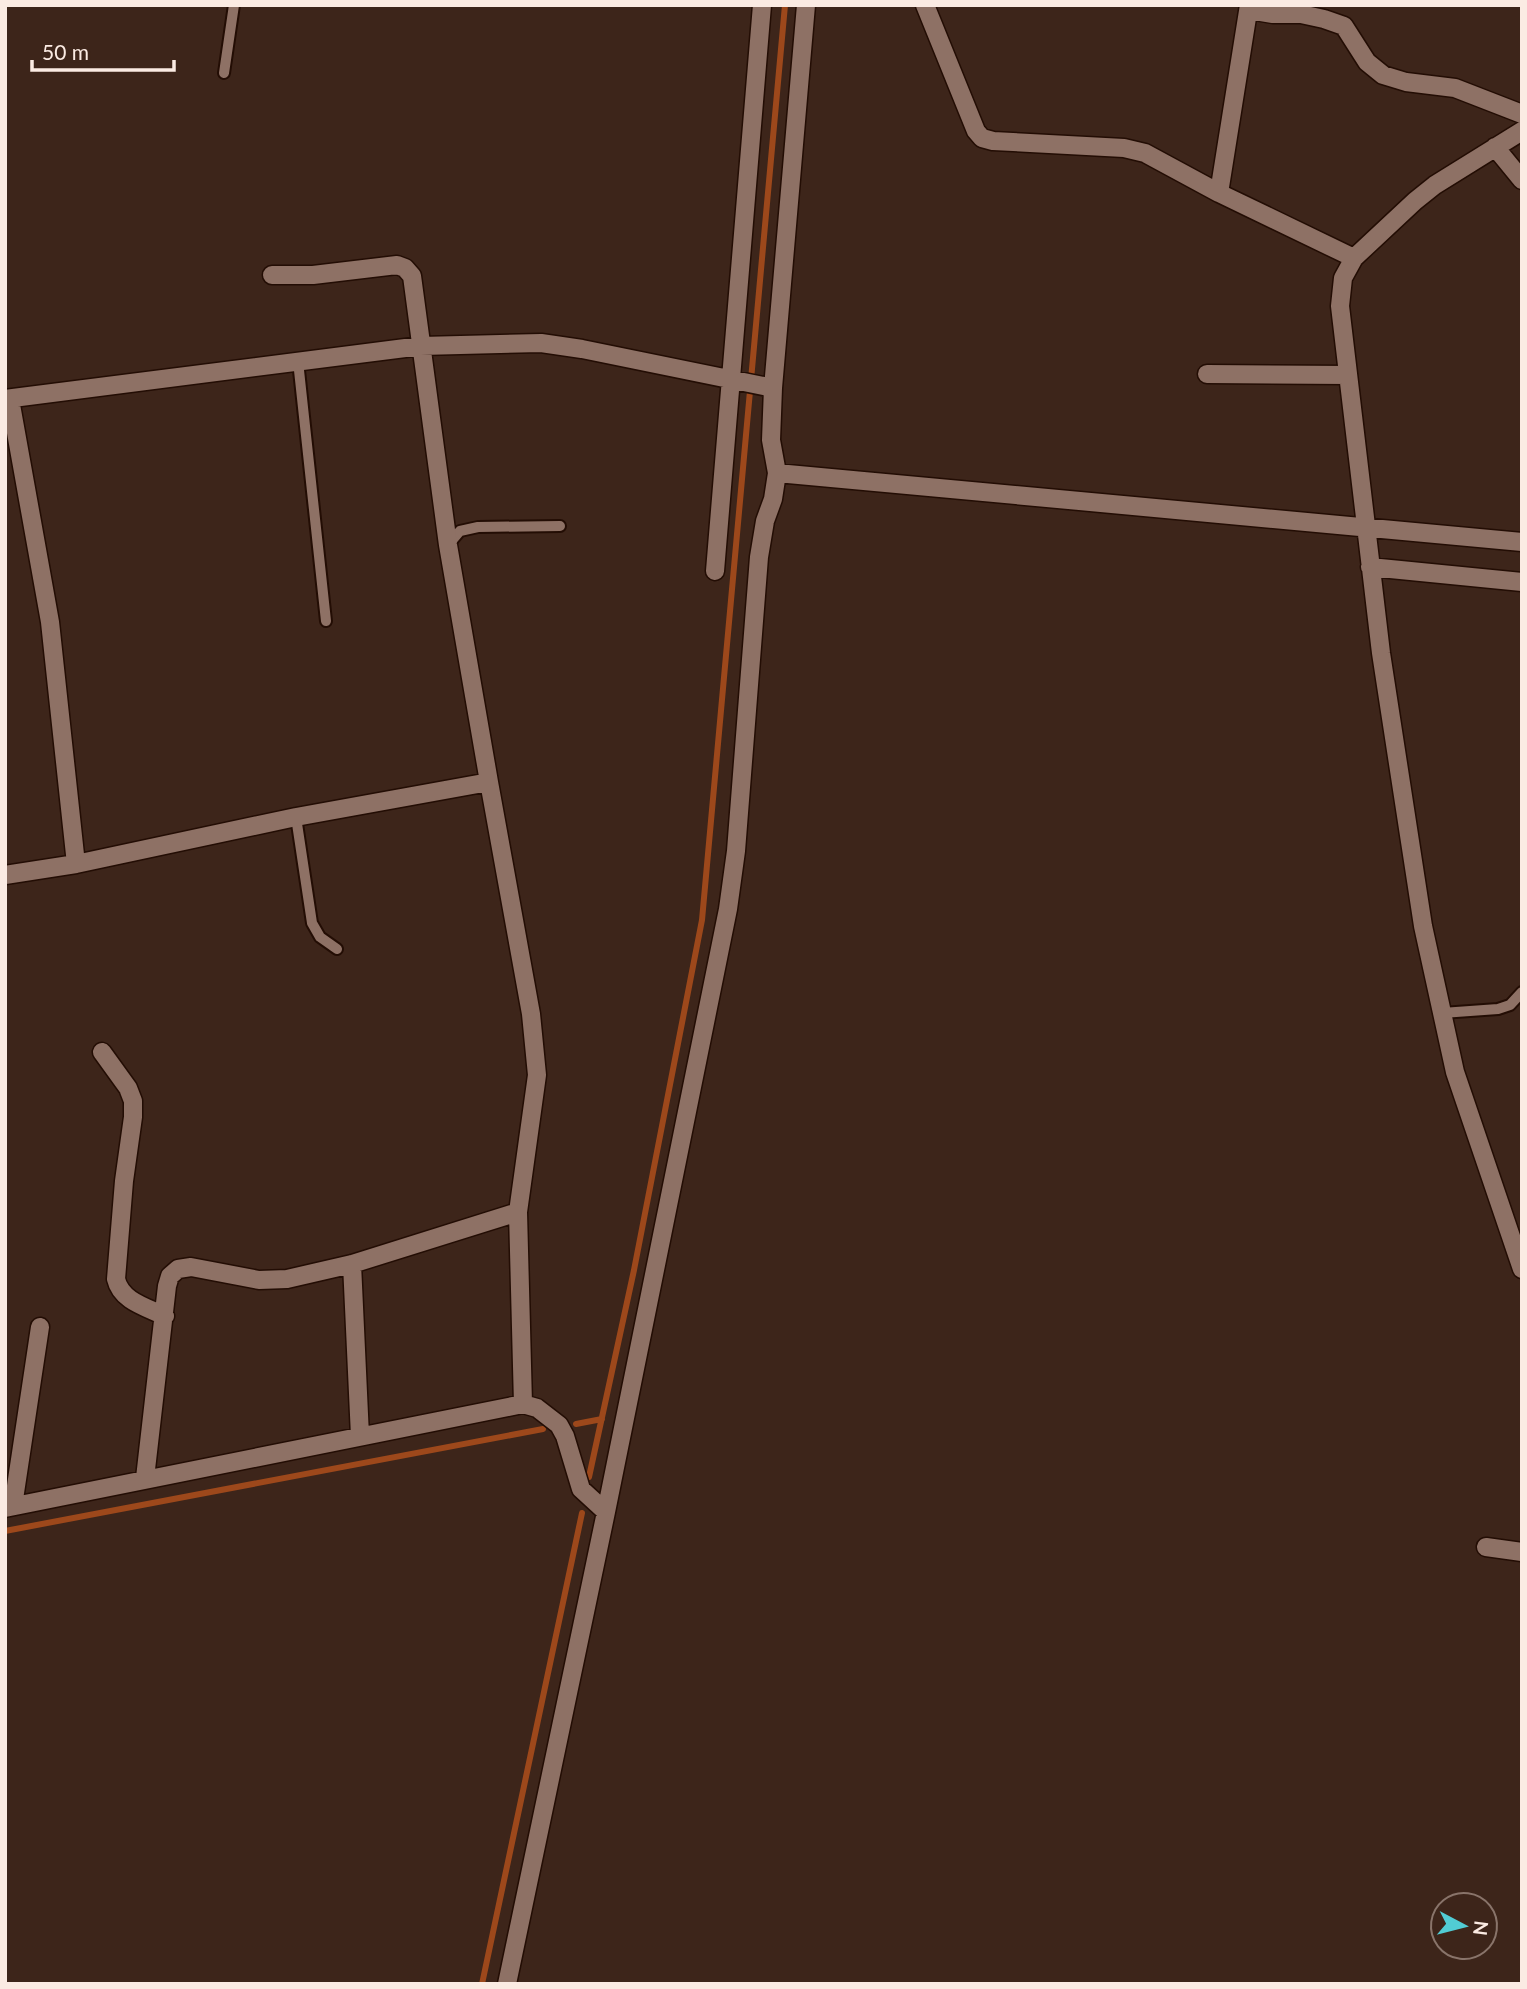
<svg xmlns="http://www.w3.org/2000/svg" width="1527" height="1989" font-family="Lato,sans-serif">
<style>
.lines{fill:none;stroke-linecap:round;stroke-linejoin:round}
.stream{stroke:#9d481b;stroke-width:6}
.lane-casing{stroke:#230d04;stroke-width:14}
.street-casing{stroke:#230d04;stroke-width:21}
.lane{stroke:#8e7165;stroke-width:10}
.street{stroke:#8e7165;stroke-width:18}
</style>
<rect width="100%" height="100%" fill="#3d251a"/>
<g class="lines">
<!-- stream -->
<path class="stream" d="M576,1424L602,1419
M589,1477L634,1270L702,920L785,5
M5,1531L543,1429
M482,1984L582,1513"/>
<defs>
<path id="lane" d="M224,73L234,5
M298,361L326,621
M448,545L460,531L478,527L560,526
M296,817L312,923L320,937L337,949
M1442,1013L1498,1009L1510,1005L1522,992"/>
<path id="street" d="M925,5L976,131L982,138L993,141L1124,148L1145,153L1219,193
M1249,5L1219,193L1354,258L1415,201L1435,185L1522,131
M1249,10L1273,14H1301L1324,19L1344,26L1367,62L1383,75L1406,82L1455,88L1522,114
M1495,147L1522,180
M1354,258L1343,278L1340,306L1381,653L1423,926L1455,1072L1522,1269
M272,275H313L397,265L405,268L412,276L448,545L489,782
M1207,374L1348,375
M5,399L421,346L541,343L582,349L773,388
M777,473L1522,542
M1370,567L1522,582
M715,571L762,5
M76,864L296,817L489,782L531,1014L537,1075L518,1212L523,1404
M5,875L76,864L50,622L10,399
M102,1052L128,1088L133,1101V1117L124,1181L116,1279C121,1301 146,1307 165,1316
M352,1264L360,1436
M145,1478L167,1286L170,1276L178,1269L191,1267L259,1280L287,1279L352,1264L518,1212
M13,1506L40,1327
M5,1508L523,1404L537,1408L559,1425L565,1436L581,1489L606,1512
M1486,1547L1522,1552
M507,1984L606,1512L728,909L736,851L759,557L765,521L773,499L777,473L771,440L773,388L806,5"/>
</defs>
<!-- lane casing -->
<use href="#lane" class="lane-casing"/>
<!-- street casing -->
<use href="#street" class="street-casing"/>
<!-- lane -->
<use href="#lane" class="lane"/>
<!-- street -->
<use href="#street" class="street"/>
</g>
<!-- border -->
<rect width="1527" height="1989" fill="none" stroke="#fbebe3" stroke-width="14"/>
<!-- north arrow -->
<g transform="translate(1464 1926) rotate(97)"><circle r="33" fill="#3d251a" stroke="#89746a" stroke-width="2"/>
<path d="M0-5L12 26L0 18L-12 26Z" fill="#51ccd4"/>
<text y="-10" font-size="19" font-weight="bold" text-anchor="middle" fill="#fbebe3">N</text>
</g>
<!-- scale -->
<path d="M32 60v10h142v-10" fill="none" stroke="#fbebe3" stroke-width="3.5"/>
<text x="42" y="60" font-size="21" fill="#fbebe3" stroke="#3d251a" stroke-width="5" paint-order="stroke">50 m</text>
</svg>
